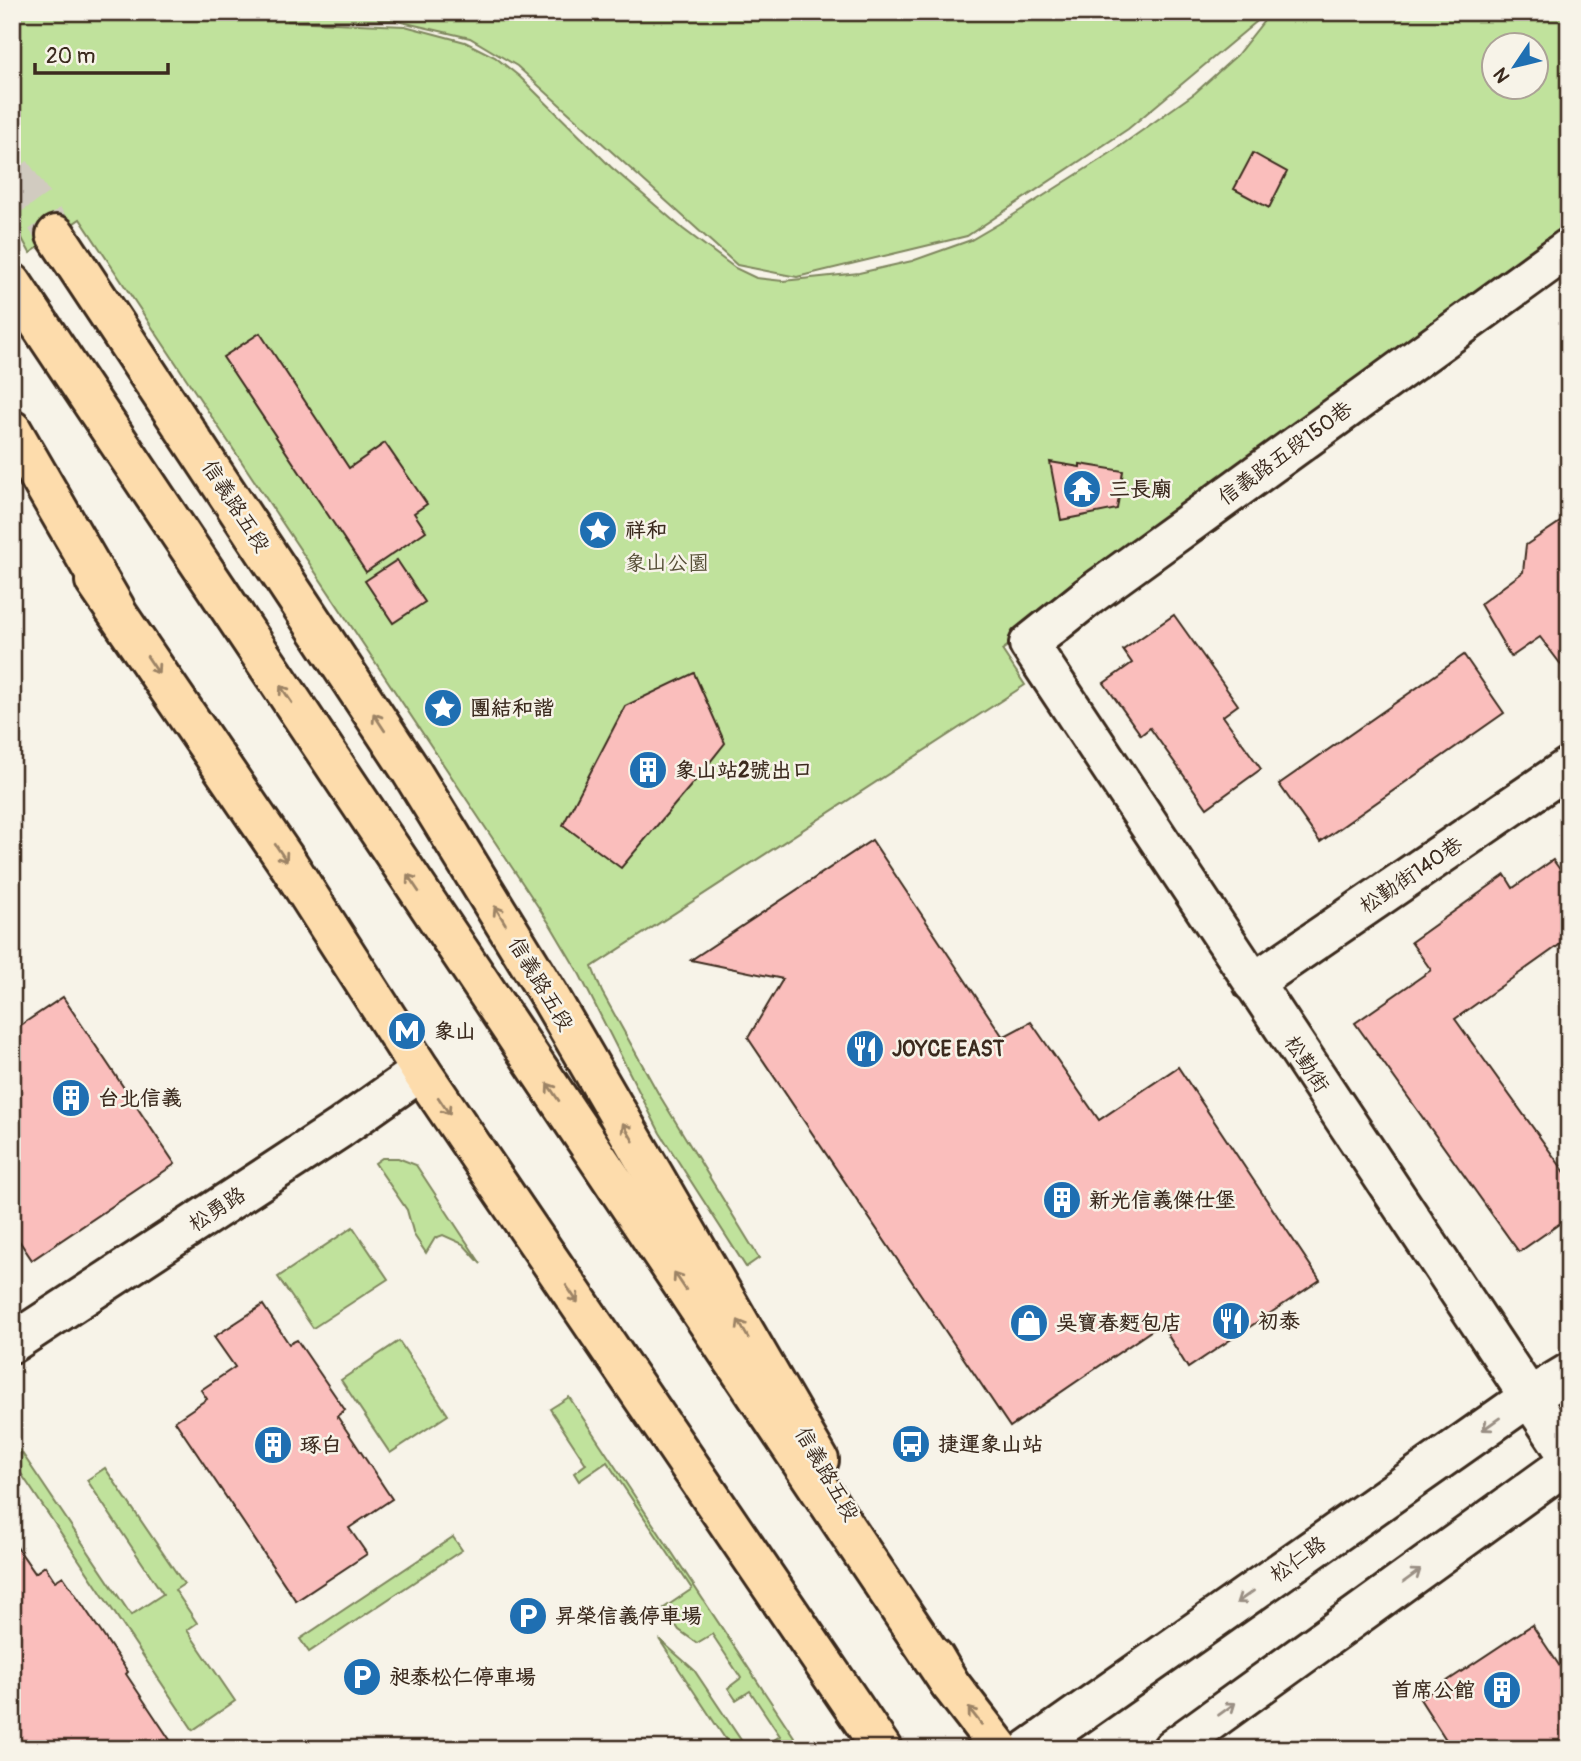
<svg xmlns="http://www.w3.org/2000/svg" width="1581" height="1761" font-family="Pangolin,'LXGW WenKai TC',sans-serif">
<style>
.green{fill:#c0e29c;stroke:#7e865d;stroke-width:2;fill-rule:evenodd}
.building{fill:#fabebc;stroke:#3b2a1e;stroke-width:2}
.lines{fill:none;stroke-linecap:round;stroke-linejoin:round}
.major-tunnel{stroke:#d1cbc0;stroke-width:38;stroke-dasharray:38 19;stroke-linecap:butt}
.minor-casing{stroke:#3b2a1e;stroke-width:44}
.major-casing{stroke:#3b2a1e;stroke-width:44}
.highway-casing{stroke:#3b2a1e;stroke-width:44}
.minor{stroke:#f7f3e8;stroke-width:38}
.major{stroke:#fddcac;stroke-width:38}
.highway{stroke:#fddcac;stroke-width:38}
.oneway{stroke:#9c8365}
.oneway2{stroke:#998e83}
.labels{text-anchor:middle;stroke-width:5;stroke-linejoin:round;paint-order:stroke}
.street-label{font-size:21px;fill:#3b2a1e;stroke:#f7f3e8}
.poi-label{font-size:21px;font-weight:bold;fill:#3b2a1e;stroke:#f7f3e8;text-anchor:start}
.park-label{font-size:21px;fill:#564f37;stroke:#f7f3e8}
</style>
<rect width="100%" height="100%" fill="#f7f3e8"/>
<filter id="ink" filterUnits="userSpaceOnUse"><feTurbulence type="fractalNoise" baseFrequency=".0143" numOctaves="2"/><feDisplacementMap in="SourceGraphic" scale="14" xChannelSelector="R" yChannelSelector="G"/><feConvolveMatrix kernelMatrix="1 2 1 2 8 2 1 2 1" color-interpolation-filters="sRGB"/></filter>
<g filter="url(#ink)">
<!-- green -->
<path class="green" d="M12,12H1268L1128,129L967,236L797,277L737,265L517,66L470,38L393,20L287,21L405,26L465,42L495,57L520,77L611,167L683,229L735,268L756,278L783,281L859,273L912,261L971,240L1007,219L1109,154L1195,93L1237,55L1271,12H1569V236L1002,650L1025,685L592,967L602,992L658,1093L759,1258L746,1267L660,1133L580,975L551,926L80,219L30,253L12,220ZM1494,46H1536V88H1494Z
M382,1158H398L416,1165L481,1264L463,1244L443,1235L435,1238L426,1253L414,1235L407,1210L375,1163Z
M353,1227L388,1279L313,1328L278,1277Z
M399,1341L448,1415L390,1453L341,1380Z
M569,1397L802,1749H769L766,1745L780,1736L750,1691L736,1700L728,1688L741,1678L712,1634L697,1643L679,1630L664,1608L692,1589L607,1462L579,1481L574,1473L586,1464L550,1409Z
M20,1450L131,1615L163,1594L87,1480L105,1468L184,1584L175,1590L197,1623L187,1630L235,1701L193,1730L12,1460V1455Z
M453,1537L462,1550L309,1652L300,1639Z
M659,1639L694,1670L747,1749H732Z"/>
<!-- building -->
<path class="building" d="M1253,153L1287,172L1269,208L1234,189Z
M260,333L349,468L385,443L427,504L414,513L426,531L366,572L223,357Z
M1050,462L1080,467V464L1123,471L1117,509L1061,520Z
M1569,516V675L1540,637L1511,657L1480,604L1523,572L1526,545Z
M397,560L425,602L393,623L365,581Z
M1174,615L1238,705L1223,716L1261,769L1207,808L1150,728L1141,735L1104,683L1132,663L1123,650Z
M1464,655L1504,713L1320,842L1279,784Z
M694,673L725,743L699,776L621,868L563,825L625,706Z
M872,840L1003,1037L1031,1022L1099,1120L1178,1067L1320,1280L1188,1368L1161,1324L1010,1427L748,1038L783,979L691,960Z
M1553,860L1569,882V938L1455,1019L1569,1178V1217L1519,1252L1355,1023L1431,970L1411,942L1505,875L1513,888Z
M63,997L175,1164L32,1260L12,1230V1031Z
M263,1305L289,1344L297,1340L345,1410L337,1416L392,1499L349,1528L367,1554L296,1601L175,1421L207,1399L201,1390L235,1367L214,1337Z
M12,1540L35,1573L45,1566L55,1581L63,1576L128,1672L126,1674L176,1749H24L12,1732Z
M1532,1625L1569,1680V1749H1452L1420,1699Z"/>
<g class="lines">
<!-- major-tunnel -->
<path class="major-tunnel" d="M12,172L56,235"/>
<defs>
<path id="minor" d="M1569,248L1089,596L1029,644L1569,1457
M1253,983L1569,767
M12,1343L339,1129L421,1071
M1029,1749L1529,1397L1569,1373
M1172,1749L1569,1462"/>
<path id="major" d="M56,235L411,771L550,997L819,1460
M95,581L289,865L421,1071L882,1749
M934,1657L950,1684L1000,1749"/>
<path id="highway" d="M12,283L950,1684
M12,430L115,608"/>
</defs>
<!-- minor casing -->
<use href="#minor" class="minor-casing"/>
<!-- major casing -->
<use href="#major" class="major-casing"/>
<!-- highway casing -->
<use href="#highway" class="highway-casing"/>
<!-- minor -->
<use href="#minor" class="minor"/>
<!-- major -->
<use href="#major" class="major"/>
<!-- highway -->
<use href="#highway" class="highway"/>
</g>
<!-- one-way arrows -->
<defs><path id="oneway-shaft" d="M-6 0H5M1.5-3L5.5 0L1.5 3" fill="none" stroke-width="1.6" stroke-linecap="round" stroke-linejoin="round" transform="scale(1.75)"/></defs>
<g class="oneway">
<use href="#oneway-shaft" transform="translate(153 665) rotate(56)"/>
<use href="#oneway-shaft" transform="translate(286 694) rotate(-124)"/>
<use href="#oneway-shaft" transform="translate(379 722) rotate(-123)"/>
<use href="#oneway-shaft" transform="translate(281 853) rotate(56)"/>
<use href="#oneway-shaft" transform="translate(413 883) rotate(-124)"/>
<use href="#oneway-shaft" transform="translate(500 915) rotate(-121)"/>
<use href="#oneway-shaft" transform="translate(553 1092) rotate(-124)"/>
<use href="#oneway-shaft" transform="translate(444 1106) rotate(56)"/>
<use href="#oneway-shaft" transform="translate(628 1132) rotate(-120)"/>
<use href="#oneway-shaft" transform="translate(680 1281) rotate(-124)"/>
<use href="#oneway-shaft" transform="translate(572 1294) rotate(56)"/>
<use href="#oneway-shaft" transform="translate(743 1329) rotate(-120)"/>
<use href="#oneway-shaft" transform="translate(975 1716) rotate(-128)"/>
</g>
<g class="oneway2">
<use href="#oneway-shaft" transform="translate(1491 1424) rotate(145)"/>
<use href="#oneway-shaft" transform="translate(1412 1576) rotate(-36)"/>
<use href="#oneway-shaft" transform="translate(1245 1597) rotate(145)"/>
<use href="#oneway-shaft" transform="translate(1227 1709) rotate(-36)"/>
</g>
</g>
<!-- icons -->
<defs>
<symbol id="temple-disc" viewBox="-11 -11 22 22"><circle r="9.5" fill="#1f6fb2" stroke="#f7f3e8"/><path d="M0-6L5-2H3V0L6.5 2.5H4V6H1.5V3h-3V6H-4V2.5H-6.5L-3 0V-2H-5Z" fill="#fff"/></symbol>
<symbol id="sight-disc" viewBox="-11 -11 22 22"><circle r="9.5" fill="#1f6fb2" stroke="#f7f3e8"/><path d="M0-6L1.8-2.2L6-1.7L2.9 1.2L3.7 5.4L0 3.3L-3.7 5.4L-2.9 1.2L-6-1.7L-1.8-2.2Z" fill="#fff"/></symbol>
<symbol id="building-disc" viewBox="-11 -11 22 22"><circle r="9.5" fill="#1f6fb2" stroke="#f7f3e8"/><path d="M-4-6H4V6H1V3H-1V6H-4ZM-2.5-4.3h1.7v1.8h-1.7ZM.8-4.3h1.7v1.8H.8ZM-2.5-1h1.7V.8h-1.7ZM.8-1h1.7V.8H.8Z" fill="#fff"/></symbol>
<symbol id="metro-disc" viewBox="-11 -11 22 22"><circle r="9.5" fill="#1f6fb2" stroke="#f7f3e8"/><path d="M-5.5 5V-5H-3L0 0L3-5H5.5V5H3V-.5L0 4L-3-.5V5Z" fill="#fff"/></symbol>
<symbol id="restaurant-disc" viewBox="-11 -11 22 22"><circle r="9.5" fill="#1f6fb2" stroke="#f7f3e8"/><path d="M-5-6h1v4h1v-4h1v4h1v-4h1v5L-1.5 .5V6h-2V.5L-5-1ZM5-6V6H3V1.5H1.5Q1.5-4 5-6Z" fill="#fff"/></symbol>
<symbol id="shop-disc" viewBox="-11 -11 22 22"><circle r="9.5" fill="#1f6fb2" stroke="#f7f3e8"/><path d="M-5-2.5h2.3a2.7 3.5 0 0 1 5.4 0H5L5.5 6h-11ZM-1.5-2.5h3a1.5 2.3 0 0 0-3 0Z" fill="#fff"/></symbol>
<symbol id="bus-disc" viewBox="-11 -11 22 22"><circle r="9.5" fill="#1f6fb2" stroke="#f7f3e8"/><path d="M-5-6H5V4H4V6H2V4H-2V6H-4V4H-5ZM-3.5-4V0h7V-4ZM-3.5 1.2v1.5H-2V1.2ZM2 1.2v1.5H3.5V1.2Z" fill="#fff"/></symbol>
<symbol id="parking-disc" viewBox="-11 -11 22 22"><circle r="9.5" fill="#1f6fb2" stroke="#f7f3e8"/><path d="M-3.5-5.5H1a3.5 3.5 0 0 1 0 7H-1V5.5H-3.5ZM-1-3.4V-.6H.8a1.4 1.4 0 0 0 0-2.8Z" fill="#fff"/></symbol>
</defs>
<g fill-rule="evenodd">
<use href="#temple-disc" x="1060" y="467" width="44" height="44"/>
<use href="#sight-disc" x="576" y="508" width="44" height="44"/>
<use href="#sight-disc" x="421" y="686" width="44" height="44"/>
<use href="#building-disc" x="626" y="748" width="44" height="44"/>
<use href="#metro-disc" x="385" y="1009" width="44" height="44"/>
<use href="#restaurant-disc" x="843" y="1027" width="44" height="44"/>
<use href="#building-disc" x="49" y="1076" width="44" height="44"/>
<use href="#building-disc" x="1040" y="1178" width="44" height="44"/>
<use href="#restaurant-disc" x="1209" y="1299" width="44" height="44"/>
<use href="#shop-disc" x="1007" y="1301" width="44" height="44"/>
<use href="#bus-disc" x="889" y="1422" width="44" height="44"/>
<use href="#building-disc" x="251" y="1423" width="44" height="44"/>
<use href="#parking-disc" x="506" y="1594" width="44" height="44"/>
<use href="#parking-disc" x="340" y="1655" width="44" height="44"/>
<use href="#building-disc" x="1480" y="1668" width="44" height="44"/>
</g>
<g class="labels">
<!-- street labels -->
<g class="street-label">
<text transform="translate(1285 453) rotate(-36)" y="7">信義路五段150巷</text>
<text transform="translate(236 506) rotate(57)" y="7">信義路五段</text>
<text transform="translate(1411 875) rotate(-34)" y="7">松勤街140巷</text>
<text transform="translate(541 984) rotate(59)" y="7">信義路五段</text>
<text transform="translate(1307 1064) rotate(57)" y="7">松勤街</text>
<text transform="translate(217 1209) rotate(-33)" y="7">松勇路</text>
<text transform="translate(827 1474) rotate(60)" y="7">信義路五段</text>
<text transform="translate(1298 1559) rotate(-35)" y="7">松仁路</text>
</g>
<!-- poi labels -->
<g class="poi-label">
<text x="1109" y="496">三長廟</text>
<text x="625" y="537">祥和</text>
<text x="470" y="715">團結和諧</text>
<text x="675" y="777">象山站2號出口</text>
<text x="434" y="1038">象山</text>
<text x="892" y="1056">JOYCE EAST</text>
<text x="98" y="1105">台北信義</text>
<text x="1089" y="1207">新光信義傑仕堡</text>
<text x="1258" y="1328">初泰</text>
<text x="1056" y="1330">吳寶春麫包店</text>
<text x="938" y="1451">捷運象山站</text>
<text x="300" y="1452">琢白</text>
<text x="555" y="1623">昇榮信義停車場</text>
<text x="389" y="1684">昶泰松仁停車場</text>
<text x="1475" y="1697" text-anchor="end">首席公館</text>
</g>
<!-- park labels -->
<g class="park-label">
<text x="667" y="570">象山公園</text>
</g>
</g>
<!-- margin -->
<rect width="1581" height="1761" fill="none" stroke="#f7f3e8" stroke-width="42"/>
<rect x="21" y="21" width="1539" height="1719" fill="none" stroke="#3b2a1e" stroke-width="2.5" filter="url(#ink)"/>
<!-- north arrow -->
<g transform="translate(1515 66) rotate(235)"><circle r="33" fill="#f7f3e8" stroke="#aca397" stroke-width="2"/>
<path d="M0-5L12 26L0 18L-12 26Z" fill="#1f6fb2"/>
<text y="-10" font-size="19" font-weight="bold" text-anchor="middle" fill="#3b2a1e">N</text>
</g>
<!-- scale -->
<path d="M35 63v10h133v-10" fill="none" stroke="#3b2a1e" stroke-width="3.5"/>
<text x="46" y="63" font-size="21" fill="#3b2a1e" stroke="#f7f3e8" stroke-width="5" paint-order="stroke">20 m</text>
</svg>
